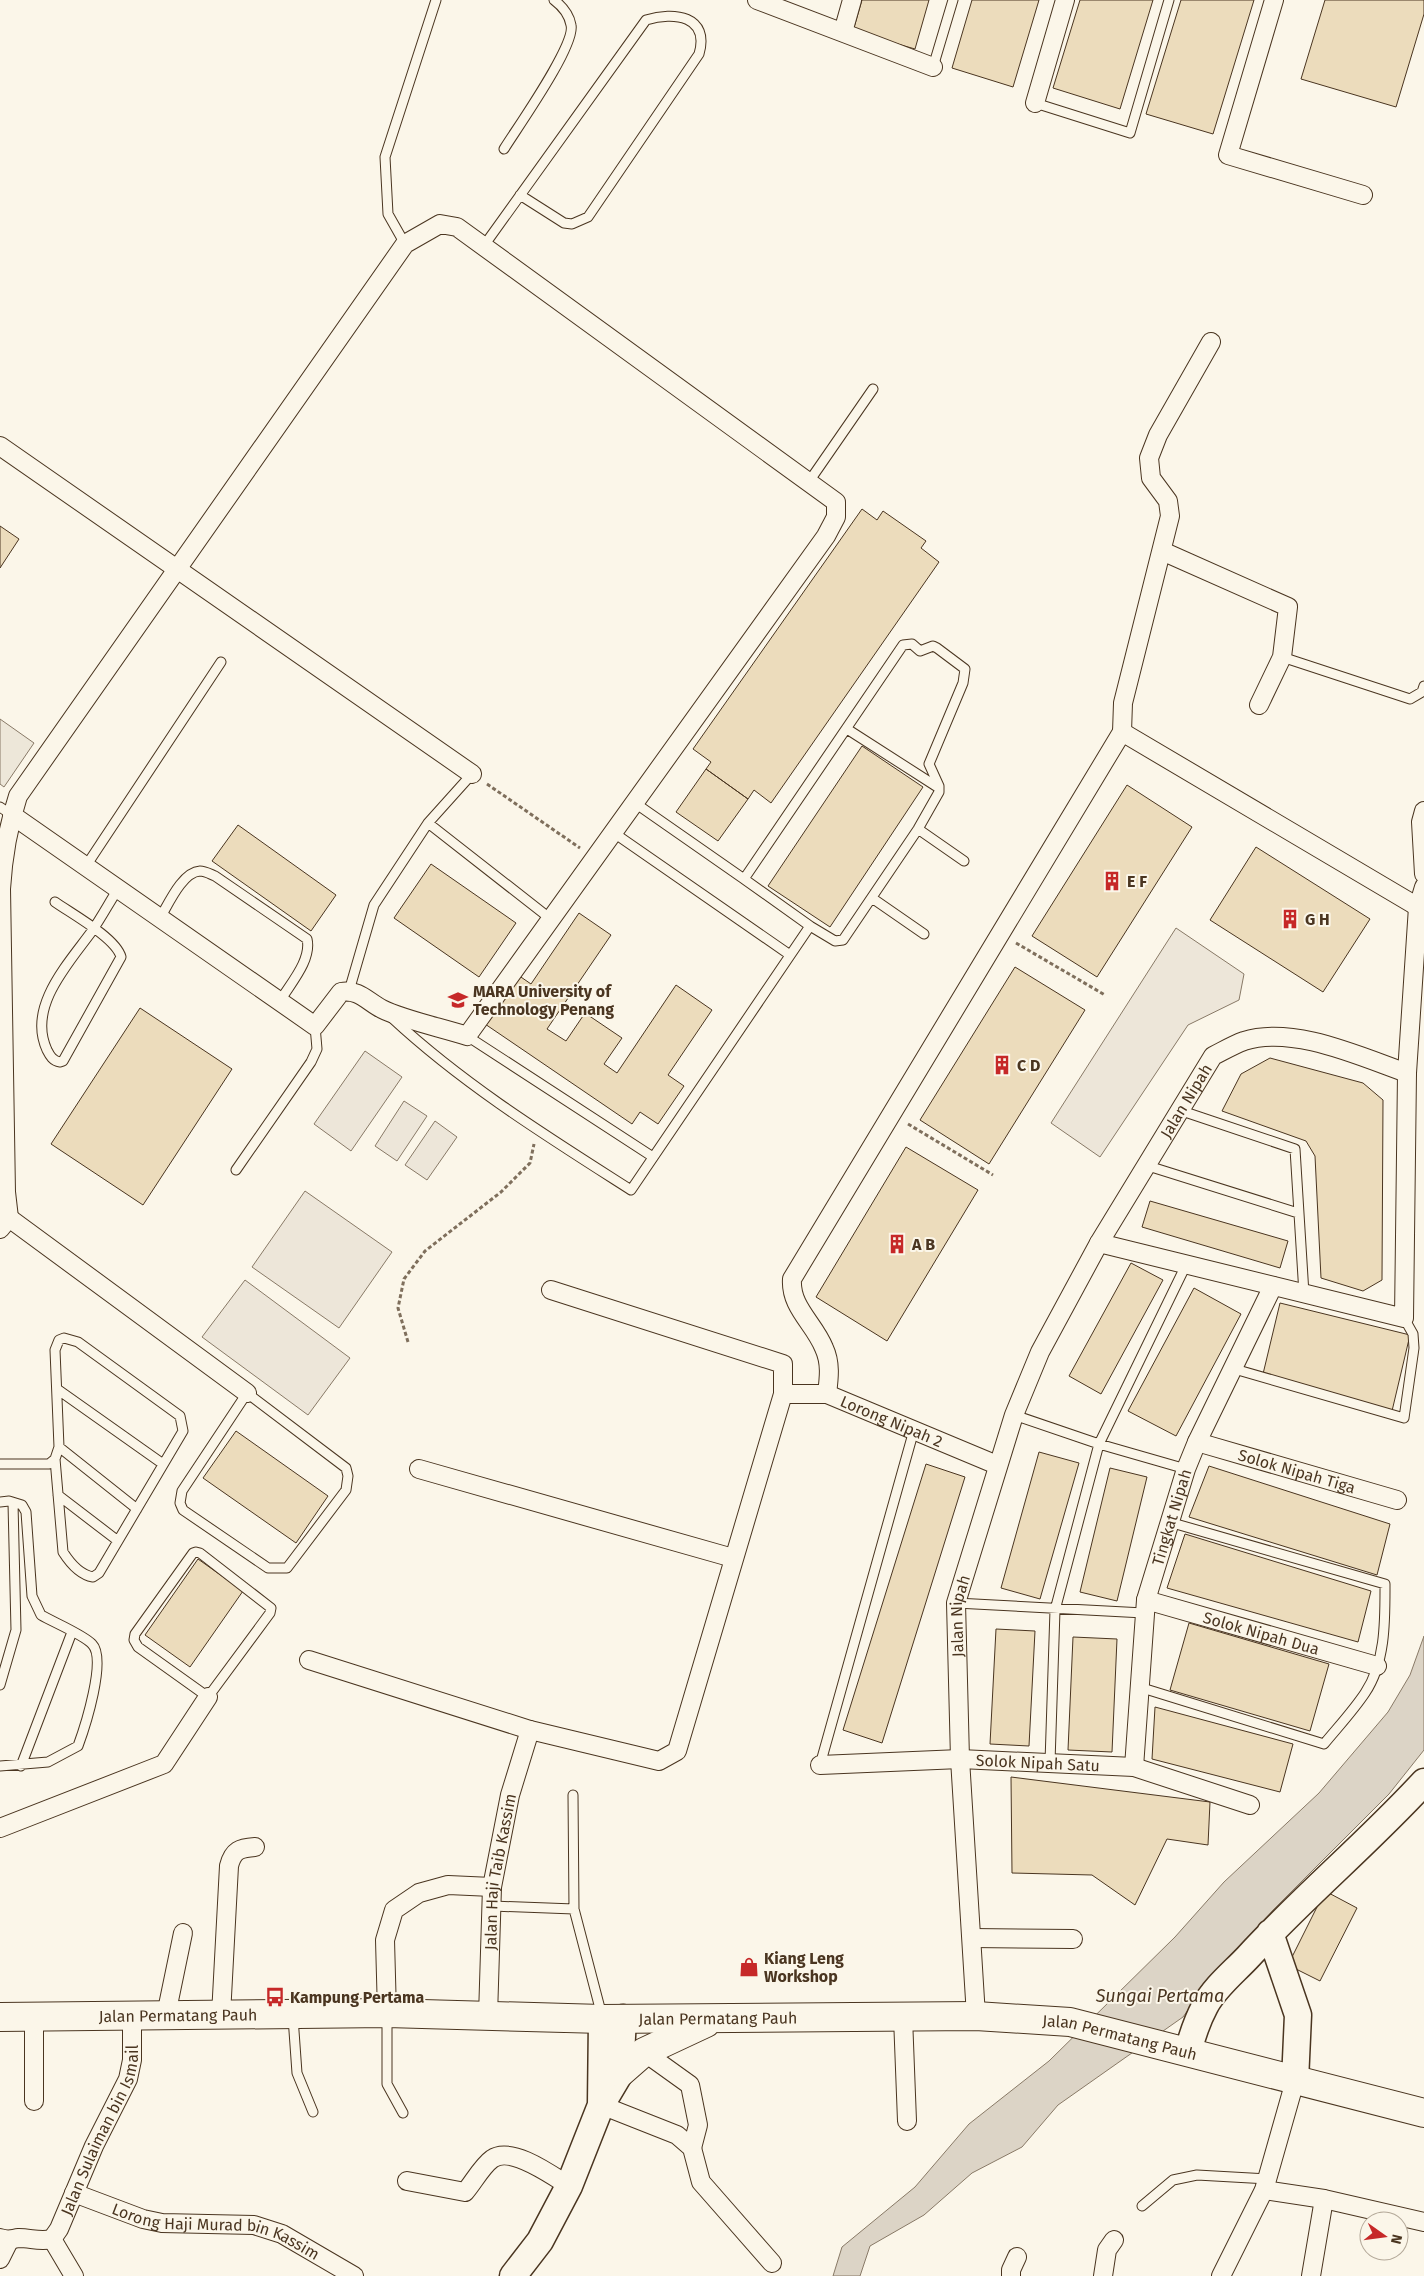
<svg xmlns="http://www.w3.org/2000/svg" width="1424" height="2276" font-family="'Fira Sans',sans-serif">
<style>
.green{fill:#ede6d9;stroke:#887966}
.parking{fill:#ede7d9;stroke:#887966}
.water{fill:#dcd4c6;stroke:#887966}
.building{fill:#ecdcbc;stroke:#4a3520}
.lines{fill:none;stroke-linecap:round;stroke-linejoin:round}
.lane-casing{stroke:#4a3520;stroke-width:11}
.street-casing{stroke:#4a3520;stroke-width:20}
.secondary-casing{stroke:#4a3520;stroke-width:29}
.primary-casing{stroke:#4a3520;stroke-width:30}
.path{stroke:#7f6f5c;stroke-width:3;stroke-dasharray:4 2.5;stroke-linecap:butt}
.lane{stroke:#fbf6e9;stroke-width:9}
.street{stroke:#fbf6e9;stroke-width:18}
.secondary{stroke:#fbf6e9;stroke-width:26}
.primary{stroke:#fbf6e9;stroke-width:28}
.labels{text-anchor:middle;stroke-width:4;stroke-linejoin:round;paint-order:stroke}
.poi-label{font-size:16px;font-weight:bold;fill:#4a3520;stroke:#fbf6e9;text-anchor:start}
.street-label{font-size:16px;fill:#4a3520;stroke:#fbf6e9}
.water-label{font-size:18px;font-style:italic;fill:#4a3520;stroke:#fbf6e9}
</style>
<rect width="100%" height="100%" fill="#fbf6e9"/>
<!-- green -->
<path class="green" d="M1176,928L1244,974L1239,1000L1188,1025L1100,1157L1051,1123Z
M365,1051L402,1077L351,1151L314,1124Z
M404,1101L427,1116L397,1161L375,1146Z
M435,1121L457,1137L427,1180L405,1165Z
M305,1191L392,1252L339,1328L252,1267Z
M245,1280L350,1358L308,1415L202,1337Z"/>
<!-- parking -->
<path class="parking" d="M0,719L34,743L4,787L0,784Z"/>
<!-- water -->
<path class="water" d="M1424,1636V1750L1389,1794L1273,1910L1208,1982L1183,2017L1058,2105L1022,2147L972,2173L924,2215L870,2246L860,2276H833L842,2247L915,2187L969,2124L1049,2061L1175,1937L1224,1882L1319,1793L1388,1712L1410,1675Z"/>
<!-- building -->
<path class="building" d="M862,0H929L915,49L853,31Z
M972,0H1039L1013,87L952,68Z
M1080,0H1153L1120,109L1053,88Z
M1181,0H1254L1213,134L1146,114Z
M1325,0H1424V14L1396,107L1301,79Z
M862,509L877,520L883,511L926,541L921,548L939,562L771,803L754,790L748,799L706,769L711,762L693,749Z
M0,526L19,539L0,568Z
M862,746L923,787L830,927L768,886Z
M706,769L748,799L718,841L676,812Z
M1127,785L1192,827L1097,977L1032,936Z
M238,825L336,895L311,931L212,861Z
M1256,847L1370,919L1323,992L1210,920Z
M431,864L516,923L479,977L394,918Z
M579,913L611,935L547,1029L566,1041L585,1013L622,1038L604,1064L617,1073L676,985L712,1010L668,1075L684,1086L658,1124L640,1112L632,1124L485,1024L518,975L531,984Z
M1015,967L1085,1010L989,1164L920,1120Z
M140,1008L232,1069L143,1205L51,1144Z
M1270,1058L1363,1083L1383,1100L1382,1280L1363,1291L1321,1278L1315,1156L1306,1141L1222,1111L1241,1074Z
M906,1147L978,1190L887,1341L816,1297Z
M1150,1201L1288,1241L1280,1268L1142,1227Z
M1131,1263L1163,1280L1101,1394L1069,1376Z
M1194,1288L1241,1314L1176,1436L1128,1411Z
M1280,1303L1410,1335L1392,1411L1263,1374Z
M236,1431L328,1496L296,1543L203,1478Z
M1039,1452L1079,1463L1040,1599L1001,1588Z
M926,1464L965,1477L882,1743L843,1730Z
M1209,1466L1390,1524L1377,1575L1189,1517Z
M1110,1468L1147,1477L1117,1601L1080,1592Z
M1185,1534L1371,1591L1358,1642L1167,1588Z
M198,1559L243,1591L190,1667L145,1635Z
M1189,1623L1329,1664L1310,1731L1170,1690Z
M996,1629L1035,1631L1029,1746L990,1744Z
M1073,1637L1117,1639L1112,1752L1068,1750Z
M1155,1707L1293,1744L1280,1792L1152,1759Z
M1011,1777L1210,1802L1208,1845L1167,1839L1135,1905L1092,1875L1012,1873Z
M1325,1891L1357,1908L1320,1981L1288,1965Z"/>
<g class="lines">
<defs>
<path id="lane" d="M933,67L953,0
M1035,103L1130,133L1169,0
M504,149C517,128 576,45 571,25C569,14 562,6 554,0
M405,244L388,214L385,157L436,0
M483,247L646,20C674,11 710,16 699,54L588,217L572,224L564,223L520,195
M808,483L873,389
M1282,657L1410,699L1422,692L1424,686
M847,729L939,788
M635,803L744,879L903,645L912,644L920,651L933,646L937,648L965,669L963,683L929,764L939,786V792L918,829L843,940L835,941L810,926
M0,807L12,815
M428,823L552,920
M918,829L964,861
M614,833L790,955
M86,866L221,662
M872,898L924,934
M55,902C72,914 116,938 121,957L63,1061L60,1062C53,1061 50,1056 47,1050C27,1007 68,964 92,931C101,918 109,903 118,889
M160,918C168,905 182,872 200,871C205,871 210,874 215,876L307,939C312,960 290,984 280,1001
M349,991L374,905L428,823L472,774
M392,1018C464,1085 548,1137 631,1190L810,926L744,879
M467,1036L653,1157
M1179,1110L1295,1149L1304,1294
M1145,1165L1298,1213
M236,1170L311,1062L317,1049L315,1026
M1231,1368L1404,1418L1414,1348L1413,1334L1404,1318
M57,1389L163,1464
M247,1393L346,1468L348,1476L346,1490L287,1568H268L183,1510L180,1503L182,1491Z
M1014,1415L1099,1444L1186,1469
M59,1447L137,1509
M0,1464H49L55,1459L59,1447L55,1350L59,1340L64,1338L78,1342L180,1416L183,1431L99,1573L93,1577C81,1575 70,1563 63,1552L55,1459
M58,1495L118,1541
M0,1502L9,1501L22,1505L26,1512L32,1596L41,1615C53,1622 84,1635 92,1644C107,1659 85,1727 78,1746L48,1762L0,1766
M196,1552L200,1553L271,1608L270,1613L208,1697L138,1647L134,1640L135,1634L193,1553Z
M956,1603L1144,1613
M0,1685L16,1630L13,1503
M1139,1687L1324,1744C1338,1727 1353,1711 1365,1693C1386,1662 1385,1619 1385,1584L1169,1522
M1050,1762L1055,1610L1099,1444L1186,1265
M820,1765L914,1430
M21,1766L72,1632
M573,1795L574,1909
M493,1906L574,1909L602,2016
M387,2016V2084L403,2113
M293,2017L297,2073L313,2112
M1142,2206L1173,2180L1197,2175L1268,2179"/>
<g id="street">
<path d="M757,0L933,67"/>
<path d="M1274,0L1228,155L1363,195"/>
<path d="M843,32L852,0"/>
<path d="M1035,103L1065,0"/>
<path d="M0,446L472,774"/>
<path d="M1162,551L1288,607L1282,657L1259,705"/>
<path d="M1122,732L1123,703L1170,516L1168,501L1151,478L1149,458L1158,435L1211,342"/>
<path d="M1424,811L1421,822L1424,874"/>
<path d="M9,1218L247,1393"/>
<path d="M0,1229L9,1218L6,1192L1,889C3,856 8,827 18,796L405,244L440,224L457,227L836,502V517L826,536L467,1036C443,1028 404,1020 382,1009C368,1002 359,989 341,992L315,1026L12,815"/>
<path d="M1099,1243L1404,1318L1407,1073L1418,907L1424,887"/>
<path id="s1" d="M783,1394H827L997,1465"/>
<path d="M827,1394C829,1378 831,1363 824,1348C814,1323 790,1307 792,1279L1122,732L1418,907"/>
<path id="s2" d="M1197,1442L1397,1500"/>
<path d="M419,1469L733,1558"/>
<path id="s3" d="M1146,1600L1377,1666"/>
<path d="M309,1660L530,1730L659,1761L677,1751L783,1394V1364L551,1290"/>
<path id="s4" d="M820,1765L960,1759L1134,1767L1250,1805"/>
<path id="s5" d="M1134,1767L1146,1600L1186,1469L1197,1442L1273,1286"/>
<path d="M0,1828L164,1764L208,1697"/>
<path d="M972,1938L1073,1939"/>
<path d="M387,2013L385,1940L394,1910L419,1893L448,1885L492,1887"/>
<path d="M166,2015L183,1933"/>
<path d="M221,2015L229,1866C233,1850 240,1848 255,1847"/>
<path id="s6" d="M488,2016L492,1887L510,1795L530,1730"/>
<path id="s7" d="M976,2016L960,1759L956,1603L1014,1415L1040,1352L1099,1243L1213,1056C1223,1051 1233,1045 1244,1041C1293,1025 1361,1057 1407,1073"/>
<path d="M903,2017L907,2121"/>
<path d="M644,2052L690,2085L698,2125L692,2148"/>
<path d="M34,2101V2017"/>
<path d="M601,2105L677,2135L692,2148L701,2182L772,2263"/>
<path d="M407,2181L465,2192C473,2183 482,2166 492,2159C511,2145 553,2176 569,2186"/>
<path d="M1264,2190L1324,2199L1424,2222"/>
<path id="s8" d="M74,2193L143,2219L162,2223L254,2225L282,2234L354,2276"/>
<path d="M0,2238C8,2241 11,2239 19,2238C31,2238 40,2242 52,2239"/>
<path id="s9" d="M52,2239L59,2229L94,2146L128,2079L132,2060V2016"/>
<path d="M52,2239L74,2276"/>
<path d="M0,2259L9,2241"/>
<path d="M1011,2276V2270L1017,2257"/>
<path d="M1103,2276L1107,2250L1114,2240"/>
<path d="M1221,2276L1264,2190L1295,2081"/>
<path d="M1311,2276L1324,2199"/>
</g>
<path id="secondary" d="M1270,1933L1298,2015L1295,2081
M1188,2052C1192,2036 1197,2021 1205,2006C1214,1988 1234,1972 1248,1957C1304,1896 1368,1843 1424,1782
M601,2105L602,2019
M513,2276L540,2241L569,2186L601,2105L620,2073L623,2018"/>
<g id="primary">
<path id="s10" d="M0,2017L387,2013L602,2019L976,2016L1070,2022L1424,2113"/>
<path d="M620,2073L644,2052L706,2023"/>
</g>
</defs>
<!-- lane casing -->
<use href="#lane" class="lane-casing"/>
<!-- street casing -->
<use href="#street" class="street-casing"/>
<!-- secondary casing -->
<use href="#secondary" class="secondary-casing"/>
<!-- primary casing -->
<use href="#primary" class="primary-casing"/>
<!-- path -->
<path class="path" d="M487,784L580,848
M1016,943L1105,995
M908,1124L993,1175
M408,1342L398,1308L404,1279L425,1251L501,1192L530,1163L534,1144"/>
<!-- lane -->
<use href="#lane" class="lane"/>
<!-- street -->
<use href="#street" class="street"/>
<!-- secondary -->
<use href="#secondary" class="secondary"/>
<!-- primary -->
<use href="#primary" class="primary"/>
</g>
<!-- icons -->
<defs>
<symbol id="building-bare" viewBox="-9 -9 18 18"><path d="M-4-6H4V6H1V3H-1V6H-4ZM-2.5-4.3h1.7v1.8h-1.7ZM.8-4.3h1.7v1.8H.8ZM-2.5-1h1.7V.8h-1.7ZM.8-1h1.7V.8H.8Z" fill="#c62828" stroke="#fbf6e9" stroke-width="2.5" paint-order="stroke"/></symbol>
<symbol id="university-bare" viewBox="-9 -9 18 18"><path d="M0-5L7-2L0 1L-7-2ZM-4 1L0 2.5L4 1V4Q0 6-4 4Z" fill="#c62828" stroke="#fbf6e9" stroke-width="2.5" paint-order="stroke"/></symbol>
<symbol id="shop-bare" viewBox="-9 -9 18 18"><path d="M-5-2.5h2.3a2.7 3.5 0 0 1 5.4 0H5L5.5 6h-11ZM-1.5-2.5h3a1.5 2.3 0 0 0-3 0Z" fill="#c62828" stroke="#fbf6e9" stroke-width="2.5" paint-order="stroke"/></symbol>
<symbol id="bus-bare" viewBox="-9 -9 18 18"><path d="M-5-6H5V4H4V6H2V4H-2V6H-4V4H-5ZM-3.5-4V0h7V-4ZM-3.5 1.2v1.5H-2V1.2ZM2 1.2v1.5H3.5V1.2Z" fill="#c62828" stroke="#fbf6e9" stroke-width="2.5" paint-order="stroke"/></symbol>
</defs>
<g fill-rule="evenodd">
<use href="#building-bare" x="1098" y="867" width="28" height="28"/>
<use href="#building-bare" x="1276" y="905" width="28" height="28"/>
<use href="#university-bare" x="444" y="986" width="28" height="28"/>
<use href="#building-bare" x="988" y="1051" width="28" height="28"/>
<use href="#building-bare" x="883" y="1230" width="28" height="28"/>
<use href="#shop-bare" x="735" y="1953" width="28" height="28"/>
<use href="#bus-bare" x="261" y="1983" width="28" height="28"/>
</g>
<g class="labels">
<!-- poi labels -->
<g class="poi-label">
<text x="1127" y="887">E F</text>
<text x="1305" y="925">G H</text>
<text x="473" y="997">MARA University of<tspan x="473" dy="18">Technology Penang</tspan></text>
<text x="1017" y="1071">C D</text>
<text x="912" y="1250">A B</text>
<text x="764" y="1964">Kiang Leng<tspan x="764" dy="18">Workshop</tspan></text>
<text x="290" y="2003">Kampung Pertama</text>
</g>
<!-- street labels -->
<g class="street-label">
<text dy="6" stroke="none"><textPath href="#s7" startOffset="969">Jalan Nipah</textPath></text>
<text dy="6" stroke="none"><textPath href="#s1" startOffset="114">Lorong Nipah 2</textPath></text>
<text dy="6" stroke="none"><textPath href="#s2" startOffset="104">Solok Nipah Tiga</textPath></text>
<text dy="6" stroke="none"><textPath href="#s5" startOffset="254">Tingkat Nipah</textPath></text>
<text dy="6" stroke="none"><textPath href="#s7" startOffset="401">Jalan Nipah</textPath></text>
<text dy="6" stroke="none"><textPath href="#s3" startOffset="120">Solok Nipah Dua</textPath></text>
<text dy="6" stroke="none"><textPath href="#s4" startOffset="218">Solok Nipah Satu</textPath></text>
<text dy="6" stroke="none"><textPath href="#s6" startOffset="145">Jalan Haji Taib Kassim</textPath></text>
<text dy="6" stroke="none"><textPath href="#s10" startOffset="178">Jalan Permatang Pauh</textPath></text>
<text dy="6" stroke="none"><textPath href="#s10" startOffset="718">Jalan Permatang Pauh</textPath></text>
<text dy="6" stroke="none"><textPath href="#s10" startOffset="1122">Jalan Permatang Pauh</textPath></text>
<text dy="6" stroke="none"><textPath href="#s9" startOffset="120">Jalan Sulaiman bin Ismail</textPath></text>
<text dy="6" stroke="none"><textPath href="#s8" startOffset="149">Lorong Haji Murad bin Kassim</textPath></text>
</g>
<!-- water labels -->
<g class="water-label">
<text x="1160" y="2002">Sungai Pertama</text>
</g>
</g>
<!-- north arrow -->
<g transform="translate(1384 2236) rotate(104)"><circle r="24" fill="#fbf6e9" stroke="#b4a999"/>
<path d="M0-4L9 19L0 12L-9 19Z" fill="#c62828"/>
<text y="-8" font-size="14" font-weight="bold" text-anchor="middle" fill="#4a3520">N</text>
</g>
</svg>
